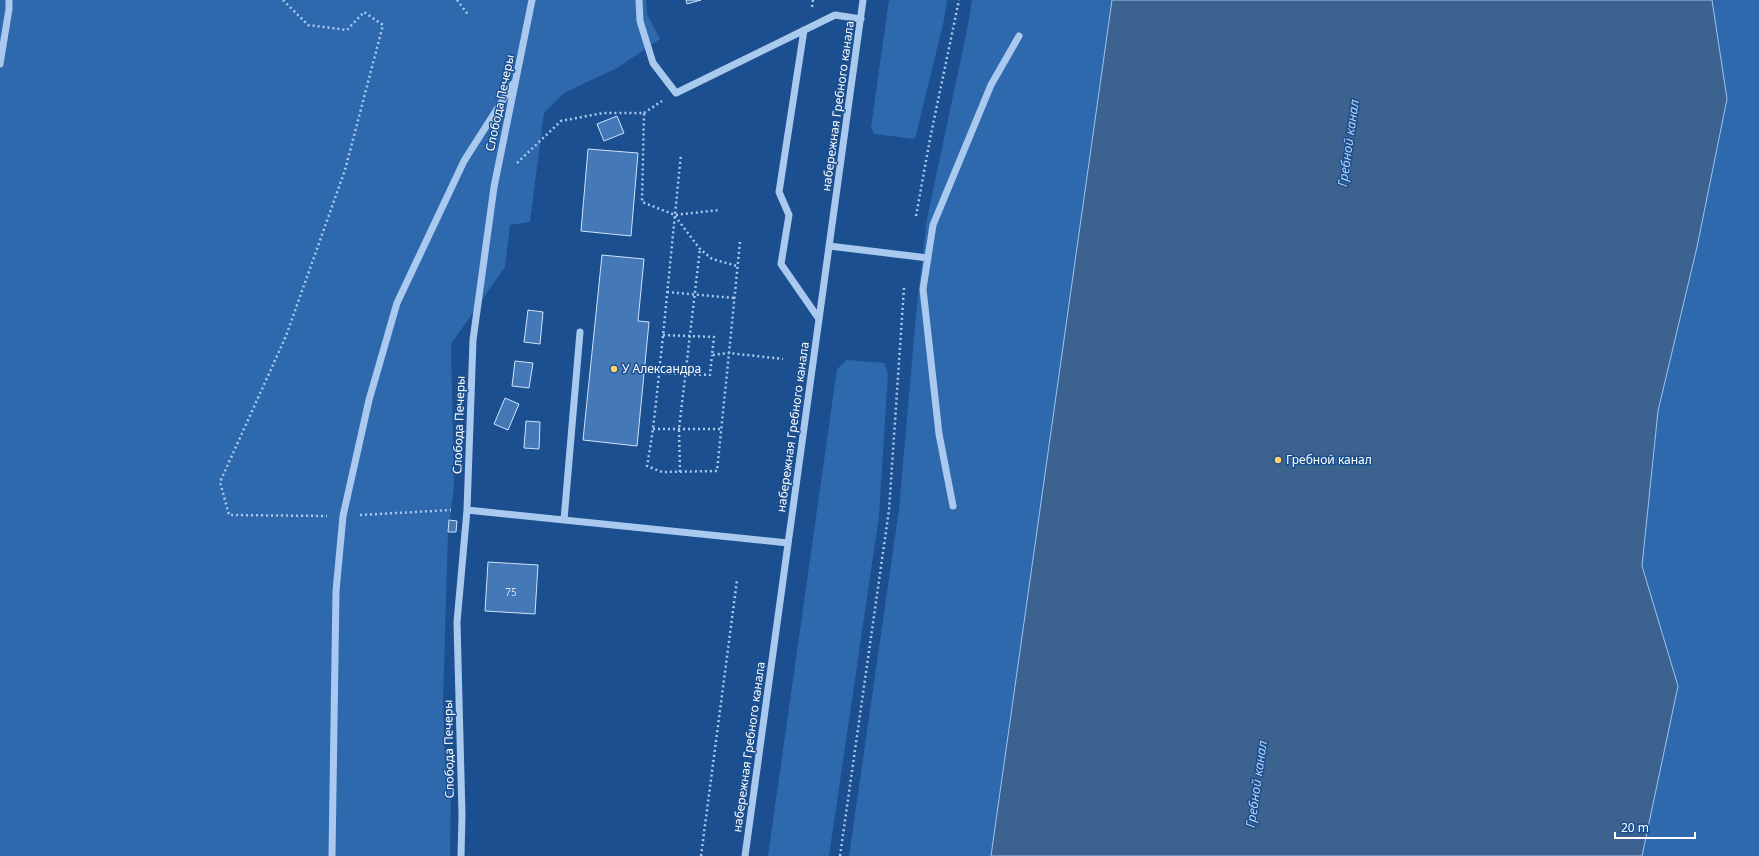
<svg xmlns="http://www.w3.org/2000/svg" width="1759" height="856" font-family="'Noto Sans',sans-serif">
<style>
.green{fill:#2e69ad}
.water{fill:#3c6290;stroke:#9cc4f0}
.building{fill:#4478b7;stroke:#cfe3fa}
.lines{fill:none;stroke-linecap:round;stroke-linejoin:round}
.path{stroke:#a9c9ee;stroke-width:2.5;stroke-dasharray:2 3;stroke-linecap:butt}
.minor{stroke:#a9c9ee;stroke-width:7}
.poi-dot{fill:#ffd166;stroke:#1b4f8f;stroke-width:1.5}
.labels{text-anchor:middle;stroke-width:3;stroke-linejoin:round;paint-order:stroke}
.number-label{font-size:10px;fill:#d0dded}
.street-label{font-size:12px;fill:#fff;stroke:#1b4f8f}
.poi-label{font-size:12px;fill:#fff;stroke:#1b4f8f;text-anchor:start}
.water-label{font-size:13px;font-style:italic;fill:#b5d3f5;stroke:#1b4f8f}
</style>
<rect width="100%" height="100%" fill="#1b4f8f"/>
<!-- green -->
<path class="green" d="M0,0H646L647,14L660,39L617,68L564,93L544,113L530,222L510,225L505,267L451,344L454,487L448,532L443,702L445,761L451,787L450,856H0Z
M889,0H947L944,20L915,139L874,134L871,127Z
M972,0H1759V856H849L899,509L917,304L927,219L967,30Z
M847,360L884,363L888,373L879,516L829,856H768L837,369Z"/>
<!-- water -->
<path class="water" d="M1112,0H1712L1727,99L1697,247L1658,411L1642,566L1678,686L1642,856H991Z"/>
<!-- building -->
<path class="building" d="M686,0H701L687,4Z
M617,116L624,133L604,141L597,124Z
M588,149L638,153L631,236L581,231Z
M602,255L644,259L638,321L649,322L637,446L583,440Z
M528,310L543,312L540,344L524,342Z
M515,361L533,363L529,388L512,386Z
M505,398L519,404L508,430L494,424Z
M526,421L540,422L539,449L524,448Z
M449,520L457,521L456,532H448Z
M488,562L538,565L535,614L485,611Z"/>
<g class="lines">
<!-- path -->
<path class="path" d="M283,0L308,25L347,30L364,12L383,25L345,170L286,336L220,482L229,515L327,516
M457,0L469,16
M812,7L813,0
M644,113L662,101
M517,163L561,121L603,113H644L642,202L675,215L719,210
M675,216L700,249L712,259L737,266
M916,216L930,139L959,0
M740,242L729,353L783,359
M667,292L734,298
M663,335L714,337L712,355L729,353L717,471L662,472L647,466C655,423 658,380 663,336C669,275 675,214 681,154
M659,373L710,375L712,355
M653,429H721
M680,472L679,429L700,249
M360,515L451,510
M701,856L737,580
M840,856L889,510L904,288"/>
<!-- minor -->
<path class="minor" d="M639,0L640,21L653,63L676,93L835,15L861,19
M804,30L779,192L789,215L781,264L819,319
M0,64L9,9V0
M829,246L928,258
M953,506L939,434L923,289L933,225L991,85L1019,36
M467,510L788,543
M564,520L580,332
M332,856L336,591L343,516L369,400L397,303L464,161L513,84
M461,856L462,815L457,622L467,510L473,340L494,187L532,0
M745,856L863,0"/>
</g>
<!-- markers -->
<g class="poi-dot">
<circle cx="614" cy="369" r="4"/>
<circle cx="1278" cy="460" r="4"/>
</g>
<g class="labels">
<!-- number labels -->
<g class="number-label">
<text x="511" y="596">75</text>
</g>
<!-- street labels -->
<g class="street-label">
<text transform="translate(500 103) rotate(-78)" y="4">Слобода Печеры</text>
<text transform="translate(838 106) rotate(-82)" y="4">набережная Гребного канала</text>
<text transform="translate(459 425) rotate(-88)" y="4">Слобода Печеры</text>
<text transform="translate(793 427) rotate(-82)" y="4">набережная Гребного канала</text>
<text transform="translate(749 747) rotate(-82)" y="4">набережная Гребного канала</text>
<text transform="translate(449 749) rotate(-91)" y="4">Слобода Печеры</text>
</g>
<!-- poi labels -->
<g class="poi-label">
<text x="622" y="373">У Александра</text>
<text x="1286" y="464">Гребной канал</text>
</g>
<!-- water labels -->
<g class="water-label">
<text transform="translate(1348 143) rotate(-82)" y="5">Гребной канал</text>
<text transform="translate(1256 784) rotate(-82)" y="5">Гребной канал</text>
</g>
</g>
<!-- scale -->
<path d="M1615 832v6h80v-6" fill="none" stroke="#ffffff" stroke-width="2"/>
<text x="1621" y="832" font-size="12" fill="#ffffff" stroke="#1b4f8f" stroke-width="3" paint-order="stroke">20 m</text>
</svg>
